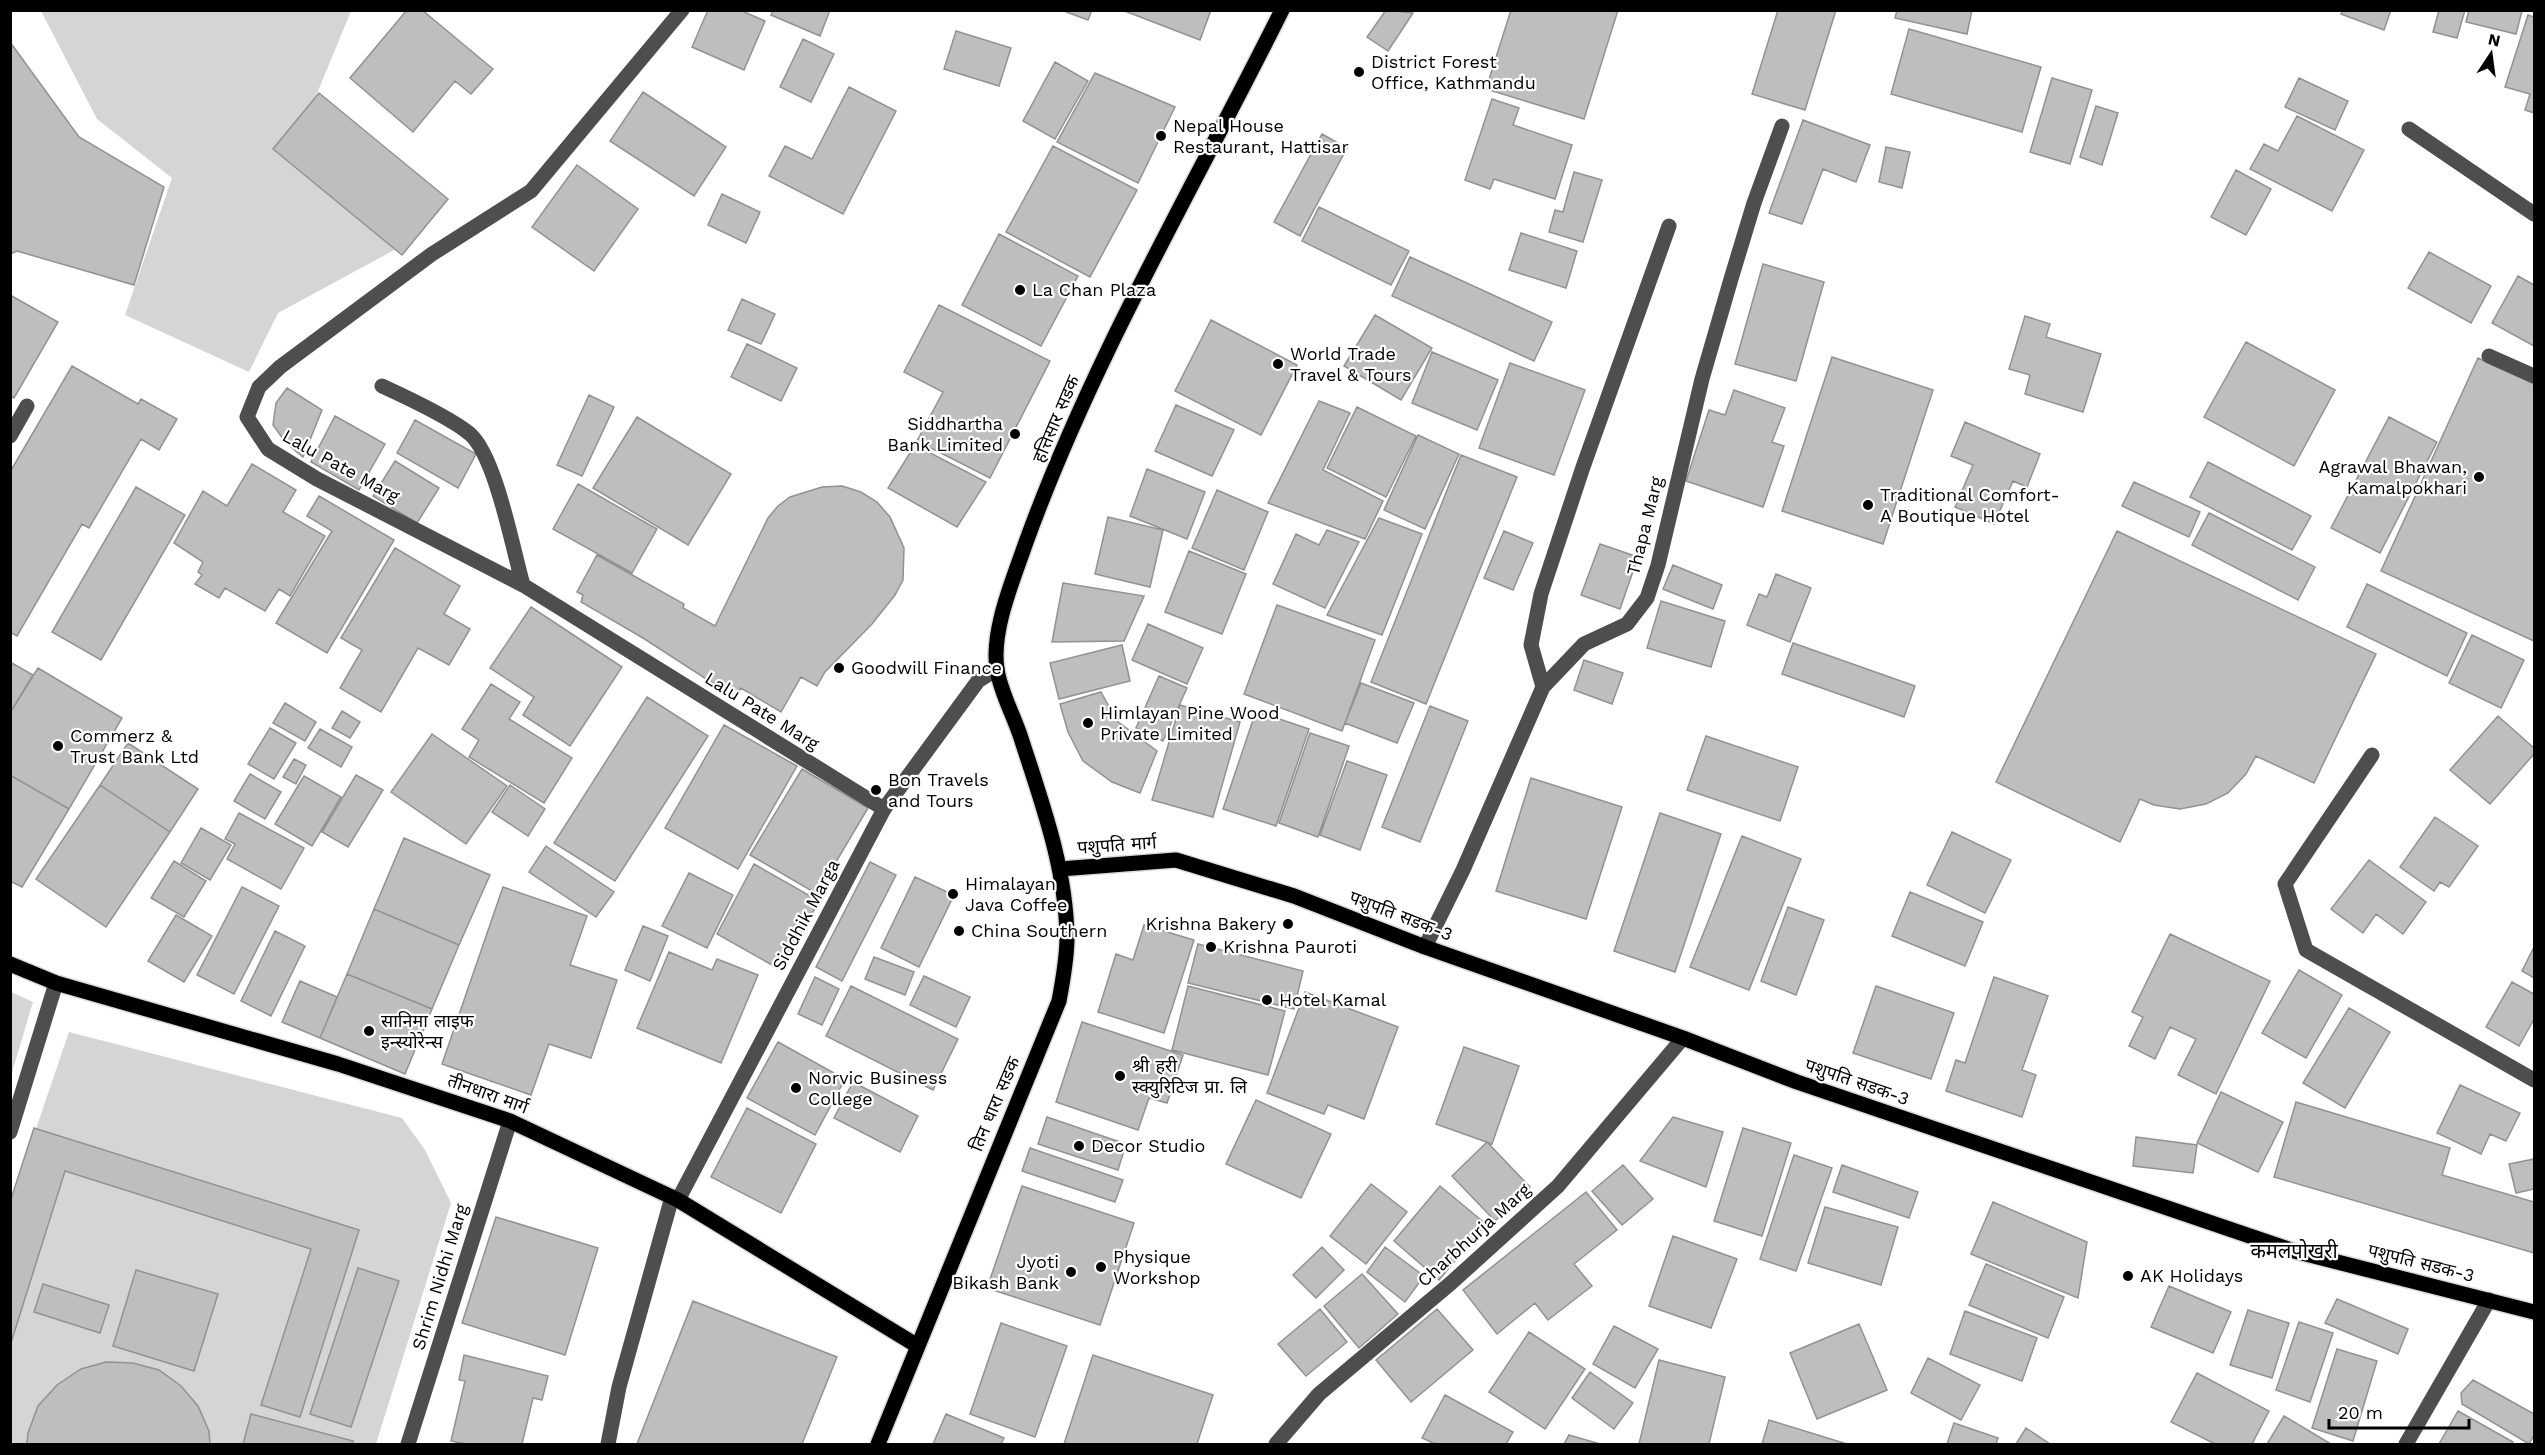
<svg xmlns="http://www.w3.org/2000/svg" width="2545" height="1455" font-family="'Work Sans','Noto Sans Devanagari',sans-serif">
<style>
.green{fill:#d5d5d5}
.building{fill:#bebebe;stroke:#929292;stroke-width:1.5}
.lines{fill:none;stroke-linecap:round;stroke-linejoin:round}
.major-casing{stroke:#dbdbdb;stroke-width:18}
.minor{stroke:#4e4e4e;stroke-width:15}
.major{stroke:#000;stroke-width:15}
.poi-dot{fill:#000;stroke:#fff;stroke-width:2}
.labels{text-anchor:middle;stroke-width:4.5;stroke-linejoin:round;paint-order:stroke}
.poi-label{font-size:18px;fill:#000;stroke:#fff;text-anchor:start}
.street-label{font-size:18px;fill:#000;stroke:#fff}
.neighbourhood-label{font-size:20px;fill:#000;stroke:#fff}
</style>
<rect width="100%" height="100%" fill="#fff"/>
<!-- green -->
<path class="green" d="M41,11H351L302,130L396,249L278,313L249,372L125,315L172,178L97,119Z
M11,992L33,1002L11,1076Z
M69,1032L402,1118L425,1150L451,1203L376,1444H11V1202Z"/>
<!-- building -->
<path class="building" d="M407,10H422L493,69L471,94L455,81L413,132L350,78Z
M708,10H740L765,21L744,70L692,47Z
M773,10H830L820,36L771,15Z
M1061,10H1092L1088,20Z
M1122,10H1211L1200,40Z
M1386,10L1413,13L1388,51L1367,37Z
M1511,10H1618L1584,119L1486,89Z
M1778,10H1836L1805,110L1752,94Z
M1897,10H1972L1967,34L1895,18Z
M2343,10H2391L2384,30L2341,14Z
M2439,10H2465L2457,38L2433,32Z
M2469,10H2521L2522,11L2516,34L2466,22Z
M2528,15L2534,17V113L2525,110L2530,94L2505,87Z
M1909,29L2041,67L2022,132L1891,94Z
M956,31L1011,48L999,86L944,69Z
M803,39L834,54L811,102L780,87Z
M10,42L79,137L164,187L134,285L17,251L10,254Z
M1055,62L1088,81L1055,139L1023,121Z
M1095,73L1175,107L1138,183L1057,142Z
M2052,78L2092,90L2070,164L2030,152Z
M2299,78L2348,101L2335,130L2285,107Z
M849,87L896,111L843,214L769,176L785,146L812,159Z
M643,92L726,147L694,196L610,141Z
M319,93L448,199L402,255L273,149Z
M1492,99L1519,108L1513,125L1572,145L1555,199L1494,179L1490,189L1465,180Z
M2096,106L2118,113L2102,165L2080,157Z
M2297,116L2364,150L2332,211L2250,169L2264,144L2278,151Z
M1803,120L1870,145L1856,182L1823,169L1802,224L1769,213Z
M1322,134L1347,148L1300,236L1274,222Z
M1053,146L1137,190L1090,277L1006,232Z
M1886,147L1910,152L1902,188L1879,182Z
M577,165L638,209L594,271L532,227Z
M2236,170L2271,189L2246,235L2211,217Z
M1574,172L1602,180L1583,242L1549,232L1555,210L1563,212Z
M722,194L760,212L746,243L708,225Z
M1319,207L1409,251L1391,285L1302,241Z
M1521,233L1577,251L1566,288L1509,270Z
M999,234L1078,276L1041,346L962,305Z
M2429,252L2491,286L2471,323L2408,288Z
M1410,257L1552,322L1534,361L1392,296Z
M1763,264L1824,282L1796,381L1735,364Z
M2518,276L2534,285V346L2492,323Z
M10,295L58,322L14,398L10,396Z
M742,299L775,314L761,344L728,330Z
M939,305L1050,361L990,478L917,441L943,392L904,372Z
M1375,315L1432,348L1401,400L1344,366Z
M2025,316L2050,324L2046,337L2101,354L2083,412L2025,394L2030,375L2009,369Z
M1211,320L1297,365L1261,435L1175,391Z
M2246,342L2335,390L2294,466L2204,417Z
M747,344L797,368L781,401L731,377Z
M1432,352L1498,380L1477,430L1412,403Z
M1832,357L1933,390L1883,544L1782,511Z
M2478,358L2534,384V641L2381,571Z
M1510,363L1585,390L1554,475L1479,448Z
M72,366L138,404L141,399L177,419L159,450L141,439L89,528L82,524L17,636L10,632V472Z
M287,388L322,410L303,457L286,443L273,425L276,403Z
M1734,390L1785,408L1772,442L1784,446L1763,507L1686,481L1709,410L1725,415Z
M589,395L614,407L582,476L557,465Z
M1319,401L1350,413L1323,470L1383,501L1365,539L1268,503Z
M1176,405L1234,430L1212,476L1155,451Z
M1357,407L1416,436L1386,497L1327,468Z
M335,416L385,444L359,490L311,462Z
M637,417L731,474L688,545L593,488Z
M2389,417L2437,442L2380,553L2331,528Z
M415,420L476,454L458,488L397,453Z
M1965,422L2040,454L2027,487L2013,481L1994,524L1955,507L1973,465L1951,456Z
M1418,435L1459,454L1425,529L1384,510Z
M915,445L986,482L957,527L888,488Z
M1461,455L1517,477L1426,704L1371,682Z
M395,461L439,488L417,523L373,496Z
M2208,462L2311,516L2292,550L2190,497Z
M252,464L296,490L283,512L325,536L290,596L279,589L265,611L225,588L219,598L195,584L202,575L198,572L203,562L174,543L203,491L227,506Z
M1147,469L1205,492L1187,539L1130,516Z
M2134,482L2200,512L2189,537L2122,506Z
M578,484L657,529L632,573L553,529Z
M842,486L861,492L877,502L890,517L904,548L903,580L895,595L872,624L825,672L817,686L801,677L781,712L741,688L734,697L643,638L581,602L583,595L577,592L597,555L684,604L683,608L715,626L768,518L778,506L790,497L822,487Z
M136,487L185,515L101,660L52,632Z
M1217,490L1268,512L1244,570L1192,548Z
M319,496L394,540L327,653L276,623L332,531L307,516Z
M2209,513L2315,567L2298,600L2192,545Z
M1108,517L1163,530L1150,587L1095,574Z
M1379,518L1422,534L1382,635L1327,615Z
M1327,530L1359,542L1325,608L1273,584L1296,534L1319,545Z
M1504,531L1533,543L1513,590L1484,578Z
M2117,531L2376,654L2314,783L2256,756L2246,774L2228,793L2206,804L2180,809L2154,805L2140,799L2120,842L1996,782Z
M1600,544L1638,557L1620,609L1581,595Z
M395,548L460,586L444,614L470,629L449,665L418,648L381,712L340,688L362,650L341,638Z
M1189,551L1246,574L1222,634L1165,612Z
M1673,565L1722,585L1713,609L1663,589Z
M1776,574L1811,588L1790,642L1747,625L1759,594L1767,597Z
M1063,583L1144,596L1124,641L1052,642Z
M2367,584L2467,633L2447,676L2347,627Z
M1661,601L1725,621L1711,667L1647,648Z
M1277,605L1375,640L1342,731L1244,694Z
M531,607L622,667L570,746L523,715L534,697L490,668Z
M1148,624L1203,648L1187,684L1132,660Z
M2472,635L2524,660L2501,708L2449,683Z
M1793,643L1915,686L1904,717L1782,674Z
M1122,645L1130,681L1059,699L1050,663Z
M1584,660L1623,673L1612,704L1574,690Z
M10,662L33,675L10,713Z
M38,668L122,718L69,809L10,775V713Z
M1159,676L1187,688L1163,741L1136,728Z
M1361,683L1414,703L1397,743L1345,723Z
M491,684L520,702L509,719L572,758L544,803L469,757L479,740L462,729Z
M1101,692L1117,721L1157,751L1140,793L1112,782L1083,761L1068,732L1060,704Z
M647,697L708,736L615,881L554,843Z
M285,703L316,722L305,741L273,723Z
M1180,705L1240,722L1213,817L1152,800Z
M1430,706L1468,721L1420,842L1382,827Z
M342,711L360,722L350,738L332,728Z
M1256,711L1309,729L1276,826L1223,809Z
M2498,716L2534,748V754L2490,804L2450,770Z
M724,725L797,766L738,869L665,828Z
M270,728L296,743L274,779L248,764Z
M320,729L352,747L341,767L308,748Z
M1310,733L1349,746L1318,837L1279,823Z
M432,734L507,786L466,844L391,792Z
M1706,736L1798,767L1780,821L1687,790Z
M128,743L198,789L170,832L100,785Z
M294,759L306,765L296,784L283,777Z
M1347,761L1387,775L1360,850L1320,835Z
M802,769L868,808L817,894L750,855Z
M250,774L281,792L265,819L234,801Z
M10,775L69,809L22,887L10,881Z
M356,775L383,790L348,847L322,832Z
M304,776L341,797L312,846L275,824Z
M1531,778L1622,807L1586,919L1496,891Z
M100,785L170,832L106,927L36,879Z
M510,785L545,809L528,836L492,812Z
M239,813L304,848L281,889L227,859L235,844L225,839Z
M1660,813L1721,834L1675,972L1614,951Z
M2435,817L2478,846L2449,887L2440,882L2434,891L2400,867Z
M201,828L231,845L210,880L181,863Z
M1952,832L2011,860L1985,913L1927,885Z
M1742,836L1801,859L1749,990L1690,967Z
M404,838L490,875L459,945L374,909Z
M546,846L614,892L596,917L529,872Z
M2369,860L2426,902L2403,934L2376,914L2363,933L2331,909Z
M174,861L206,881L184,917L151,898Z
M870,862L896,875L842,981L816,967Z
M754,864L819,901L781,970L717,934Z
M689,873L733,895L707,948L662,926Z
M915,877L954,895L919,967L881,948Z
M242,887L279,906L234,994L197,975Z
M503,887L587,916L570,965L617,980L591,1058L549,1044L531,1095L442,1064Z
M1910,892L1983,922L1965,966L1892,936Z
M1788,907L1824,920L1796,995L1761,981Z
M374,909L459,945L432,1009L347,974Z
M176,915L212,936L184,982L148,961Z
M1144,925L1194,940L1164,1033L1098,1012L1116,954L1133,960Z
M643,926L668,936L650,981L625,970Z
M275,931L305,946L271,1016L241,1001Z
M2170,934L2270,981L2216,1094L2178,1075L2196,1039L2170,1027L2155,1059L2129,1046L2143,1017L2132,1012Z
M1198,944L1303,971L1294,1009L1188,983Z
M2534,947V978L2522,971Z
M669,952L712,970L717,959L758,975L721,1063L637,1028Z
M874,957L914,972L905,995L865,979Z
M2299,970L2342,995L2306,1058L2262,1033Z
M347,974L432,1009L405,1074L320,1038Z
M924,976L970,997L956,1027L910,1005Z
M815,977L839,989L822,1025L798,1014Z
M1994,977L2048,996L2022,1070L2036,1075L2022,1117L1946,1091L1956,1060L1965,1063Z
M300,981L337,997L320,1038L282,1022Z
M2512,982L2534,994V1019L2519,1046L2486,1027Z
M851,986L958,1039L933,1090L826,1036Z
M1188,986L1285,1011L1268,1075L1172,1050Z
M1876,986L1954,1013L1931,1079L1853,1053Z
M1305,992L1398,1027L1364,1119L1328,1105L1324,1114L1267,1093Z
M2349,1008L2390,1032L2345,1108L2303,1083Z
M1082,1022L1183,1055L1167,1103L1149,1098L1138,1130L1056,1102Z
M778,1042L845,1079L815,1135L747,1098Z
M1464,1047L1519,1066L1492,1144L1436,1124Z
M853,1082L918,1116L900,1152L834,1118Z
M2460,1085L2520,1113L2506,1141L2490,1134L2481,1154L2437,1133Z
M2221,1092L2283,1122L2258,1172L2197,1143Z
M1256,1100L1331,1134L1301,1198L1226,1164Z
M2296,1102L2450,1148L2442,1175L2534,1202V1253L2274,1177Z
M747,1108L816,1144L781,1213L711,1177Z
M1047,1117L1126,1144L1118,1170L1038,1144Z
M1673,1117L1723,1132L1706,1187L1640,1161Z
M34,1128L359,1230L300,1417L261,1405L311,1249L65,1171L10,1346V1202Z
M1743,1128L1791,1143L1762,1236L1714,1221Z
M2136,1137L2197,1145L2193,1173L2133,1166Z
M1487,1142L1530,1187L1495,1221L1452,1176Z
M1030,1148L1123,1180L1115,1202L1022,1171Z
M1794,1155L1832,1168L1796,1271L1760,1259Z
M2534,1159V1189L2516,1193L2509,1164Z
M1623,1165L1653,1199L1622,1225L1592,1191Z
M1842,1165L1918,1192L1909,1218L1833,1192Z
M1371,1184L1407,1212L1366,1264L1330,1236Z
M1022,1186L1134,1223L1100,1325L987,1288Z
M1440,1186L1486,1224L1439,1280L1394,1241Z
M1586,1192L1617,1230L1574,1264L1592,1286L1548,1320L1535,1303L1497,1334L1463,1290Z
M1993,1202L2087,1242L2078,1298L1971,1254Z
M1825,1207L1898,1227L1881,1285L1808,1263Z
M496,1217L598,1248L565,1355L462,1323Z
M1673,1236L1737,1259L1711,1328L1649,1306Z
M1322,1247L1344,1270L1316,1298L1293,1275Z
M1385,1247L1424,1276L1405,1302L1367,1272Z
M1986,1264L2064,1297L2048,1338L1969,1305Z
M358,1268L399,1281L351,1427L310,1414Z
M136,1270L218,1294L194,1371L113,1346Z
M1362,1274L1398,1314L1359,1348L1324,1306Z
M43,1284L109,1305L100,1333L34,1312Z
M2169,1286L2231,1312L2213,1353L2151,1327Z
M2337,1299L2408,1329L2398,1354L2325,1323Z
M693,1301L837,1357L802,1444H637Z
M1320,1309L1347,1342L1306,1376L1278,1344Z
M1437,1309L1473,1350L1411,1402L1376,1360Z
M2248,1310L2289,1323L2272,1378L2230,1365Z
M1965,1311L2037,1338L2022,1381L1950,1354Z
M2299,1322L2333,1333L2310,1402L2276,1390Z
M1001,1323L1067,1346L1035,1437L970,1414Z
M1859,1324L1887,1390L1817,1419L1790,1353Z
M1614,1326L1658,1349L1635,1388L1593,1364Z
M1529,1332L1585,1369L1545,1429L1489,1392Z
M2337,1349L2377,1361L2353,1441L2312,1428Z
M464,1355L548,1376L542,1400L533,1398L522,1444H466L451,1441L465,1381L459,1380Z
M1093,1355L1213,1395L1197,1444H1064Z
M1928,1358L1980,1385L1961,1420L1911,1393Z
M1659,1360L1725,1377L1709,1444H1639Z
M106,1362L133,1363L159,1370L181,1386L198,1406L209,1431L210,1444H27L28,1433L38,1406L57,1385L81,1369Z
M1590,1372L1633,1403L1614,1429L1572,1398Z
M2197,1373L2269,1411L2252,1444H2215L2171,1422Z
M2473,1380L2534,1414V1435L2529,1444L2462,1404L2461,1393Z
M1445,1395L1513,1432L1506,1444H1435L1422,1438Z
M2458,1411L2513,1442L2511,1444H2439Z
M251,1414L353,1441L352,1444H243Z
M946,1414L1004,1438L1001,1444H933Z
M2284,1416L2331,1444H2267Z
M1769,1420L1847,1444H1762Z
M1954,1423L1998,1438L1996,1444H1947Z
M2026,1428L2050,1444H2016Z
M1569,1435L1600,1444H1564Z"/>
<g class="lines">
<defs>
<path id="major" d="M1060,869L1176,860L1294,896L1425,947L1683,1038L1797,1082L2294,1251L2534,1312
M10,964L56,983L338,1064L510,1121L678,1200L916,1345
M878,1444L1059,1001C1063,980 1067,958 1067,937C1066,867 1041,800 1020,735C1013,714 1000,691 997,669C991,631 1013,580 1025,545C1092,359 1194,187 1282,10"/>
</defs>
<!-- major casing -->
<use href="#major" class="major-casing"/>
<!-- minor -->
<path class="minor" d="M682,10L531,191L432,254L280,367L259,387L247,417L268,449L317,479L523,585L884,809
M2409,129L2534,214
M2489,356L2534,376
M382,386C406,397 451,418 470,434C496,457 513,550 523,585
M10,436L27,406
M1543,687L1531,645L1541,594L1583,467L1669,226
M2372,755L2285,884L2306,950L2534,1080
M1425,947L1463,870L1543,687L1584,644L1627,624L1647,598L1658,565L1702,379L1731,279L1754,203L1782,126
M10,1132L56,983
M678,1200L884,809L978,681L997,669
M408,1444L510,1121
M608,1444L619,1387L672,1197
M1276,1444L1319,1394L1451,1283L1558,1186L1683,1038
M2406,1444L2489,1300"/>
<!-- major -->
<use href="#major" class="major"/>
</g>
<!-- markers -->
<g class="poi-dot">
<circle cx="1359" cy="72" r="6"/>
<circle cx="1161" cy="136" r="6"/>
<circle cx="1020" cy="290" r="6"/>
<circle cx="1278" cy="364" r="6"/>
<circle cx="1015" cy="434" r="6"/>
<circle cx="2479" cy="477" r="6"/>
<circle cx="1868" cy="505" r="6"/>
<circle cx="839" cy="668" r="6"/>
<circle cx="1088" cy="723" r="6"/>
<circle cx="58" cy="746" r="6"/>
<circle cx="876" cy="790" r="6"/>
<circle cx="953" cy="894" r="6"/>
<circle cx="1288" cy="924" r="6"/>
<circle cx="959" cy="931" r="6"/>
<circle cx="1211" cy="947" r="6"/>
<circle cx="1267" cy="1000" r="6"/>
<circle cx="369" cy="1031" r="6"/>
<circle cx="1120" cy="1076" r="6"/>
<circle cx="796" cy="1088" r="6"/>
<circle cx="1079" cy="1146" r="6"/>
<circle cx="1101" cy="1267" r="6"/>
<circle cx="1071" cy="1272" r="6"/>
<circle cx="2128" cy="1276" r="6"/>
</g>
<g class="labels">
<!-- poi labels -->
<g class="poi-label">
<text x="1371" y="68">District Forest<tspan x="1371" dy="21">Office, Kathmandu</tspan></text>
<text x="1173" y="132">Nepal House<tspan x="1173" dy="21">Restaurant, Hattisar</tspan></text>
<text x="1032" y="296">La Chan Plaza</text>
<text x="1290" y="360">World Trade<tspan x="1290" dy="21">Travel &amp; Tours</tspan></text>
<text x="1003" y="430" text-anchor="end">Siddhartha<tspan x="1003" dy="21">Bank Limited</tspan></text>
<text x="2467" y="473" text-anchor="end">Agrawal Bhawan,<tspan x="2467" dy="21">Kamalpokhari</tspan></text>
<text x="1880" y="501">Traditional Comfort-<tspan x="1880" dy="21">A Boutique Hotel</tspan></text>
<text x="851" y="674">Goodwill Finance</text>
<text x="1100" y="719">Himlayan Pine Wood<tspan x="1100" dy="21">Private Limited</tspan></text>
<text x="70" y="742">Commerz &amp;<tspan x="70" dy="21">Trust Bank Ltd</tspan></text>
<text x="888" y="786">Bon Travels<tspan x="888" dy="21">and Tours</tspan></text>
<text x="965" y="890">Himalayan<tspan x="965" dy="21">Java Coffee</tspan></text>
<text x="1276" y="930" text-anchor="end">Krishna Bakery</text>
<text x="971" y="937">China Southern</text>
<text x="1223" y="953">Krishna Pauroti</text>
<text x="1279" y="1006">Hotel Kamal</text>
<text x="381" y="1027">सानिमा लाइफ<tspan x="381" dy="21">इन्स्योरेन्स</tspan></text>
<text x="1132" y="1072">श्री हरी<tspan x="1132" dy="21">स्क्युरिटिज प्रा. लि</tspan></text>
<text x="808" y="1084">Norvic Business<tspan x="808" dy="21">College</tspan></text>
<text x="1091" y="1152">Decor Studio</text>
<text x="1113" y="1263">Physique<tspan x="1113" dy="21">Workshop</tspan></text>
<text x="1059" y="1268" text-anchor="end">Jyoti<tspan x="1059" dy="21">Bikash Bank</tspan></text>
<text x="2140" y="1282">AK Holidays</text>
</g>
<!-- street labels -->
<g class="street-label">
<text transform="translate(1056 419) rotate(-67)" y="6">हत्तिसार सडक</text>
<text transform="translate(341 466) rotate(29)" y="6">Lalu Pate Marg</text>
<text transform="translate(1645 526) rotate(-76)" y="6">Thapa Marg</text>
<text transform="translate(762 711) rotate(32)" y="6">Lalu Pate Marg</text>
<text transform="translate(1117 845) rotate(-4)" y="6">पशुपति मार्ग</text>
<text transform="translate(806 915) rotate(-62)" y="6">Siddhik Marga</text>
<text transform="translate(1401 916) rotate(21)" y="6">पशुपति सडक-3</text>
<text transform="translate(1857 1082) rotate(19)" y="6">पशुपति सडक-3</text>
<text transform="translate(488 1094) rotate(20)" y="6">तीनधारा मार्ग</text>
<text transform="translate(995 1104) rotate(-67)" y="6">तिन धारा सडक</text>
<text transform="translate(1474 1235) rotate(-42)" y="6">Charbhurja Marg</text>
<text transform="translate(2421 1263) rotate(14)" y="6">पशुपति सडक-3</text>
<text transform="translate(440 1277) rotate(-73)" y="6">Shrim Nidhi Marg</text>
</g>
<!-- neighbourhood labels -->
<g class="neighbourhood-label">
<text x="2294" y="1258">कमलपोखरी</text>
</g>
</g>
<!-- border -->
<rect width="2545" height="1455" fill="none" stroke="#000000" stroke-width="24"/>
<!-- north arrow -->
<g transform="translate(2491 54) rotate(13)" stroke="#ffffff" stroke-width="4.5" paint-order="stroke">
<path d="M0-4.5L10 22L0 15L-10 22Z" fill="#000000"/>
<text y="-9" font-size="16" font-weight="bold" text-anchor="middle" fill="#000000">N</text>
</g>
<!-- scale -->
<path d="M2329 1419v9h140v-9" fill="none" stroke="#000000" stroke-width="3"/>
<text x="2338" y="1419" font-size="18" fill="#000000" stroke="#ffffff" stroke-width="4.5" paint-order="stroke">20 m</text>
</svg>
